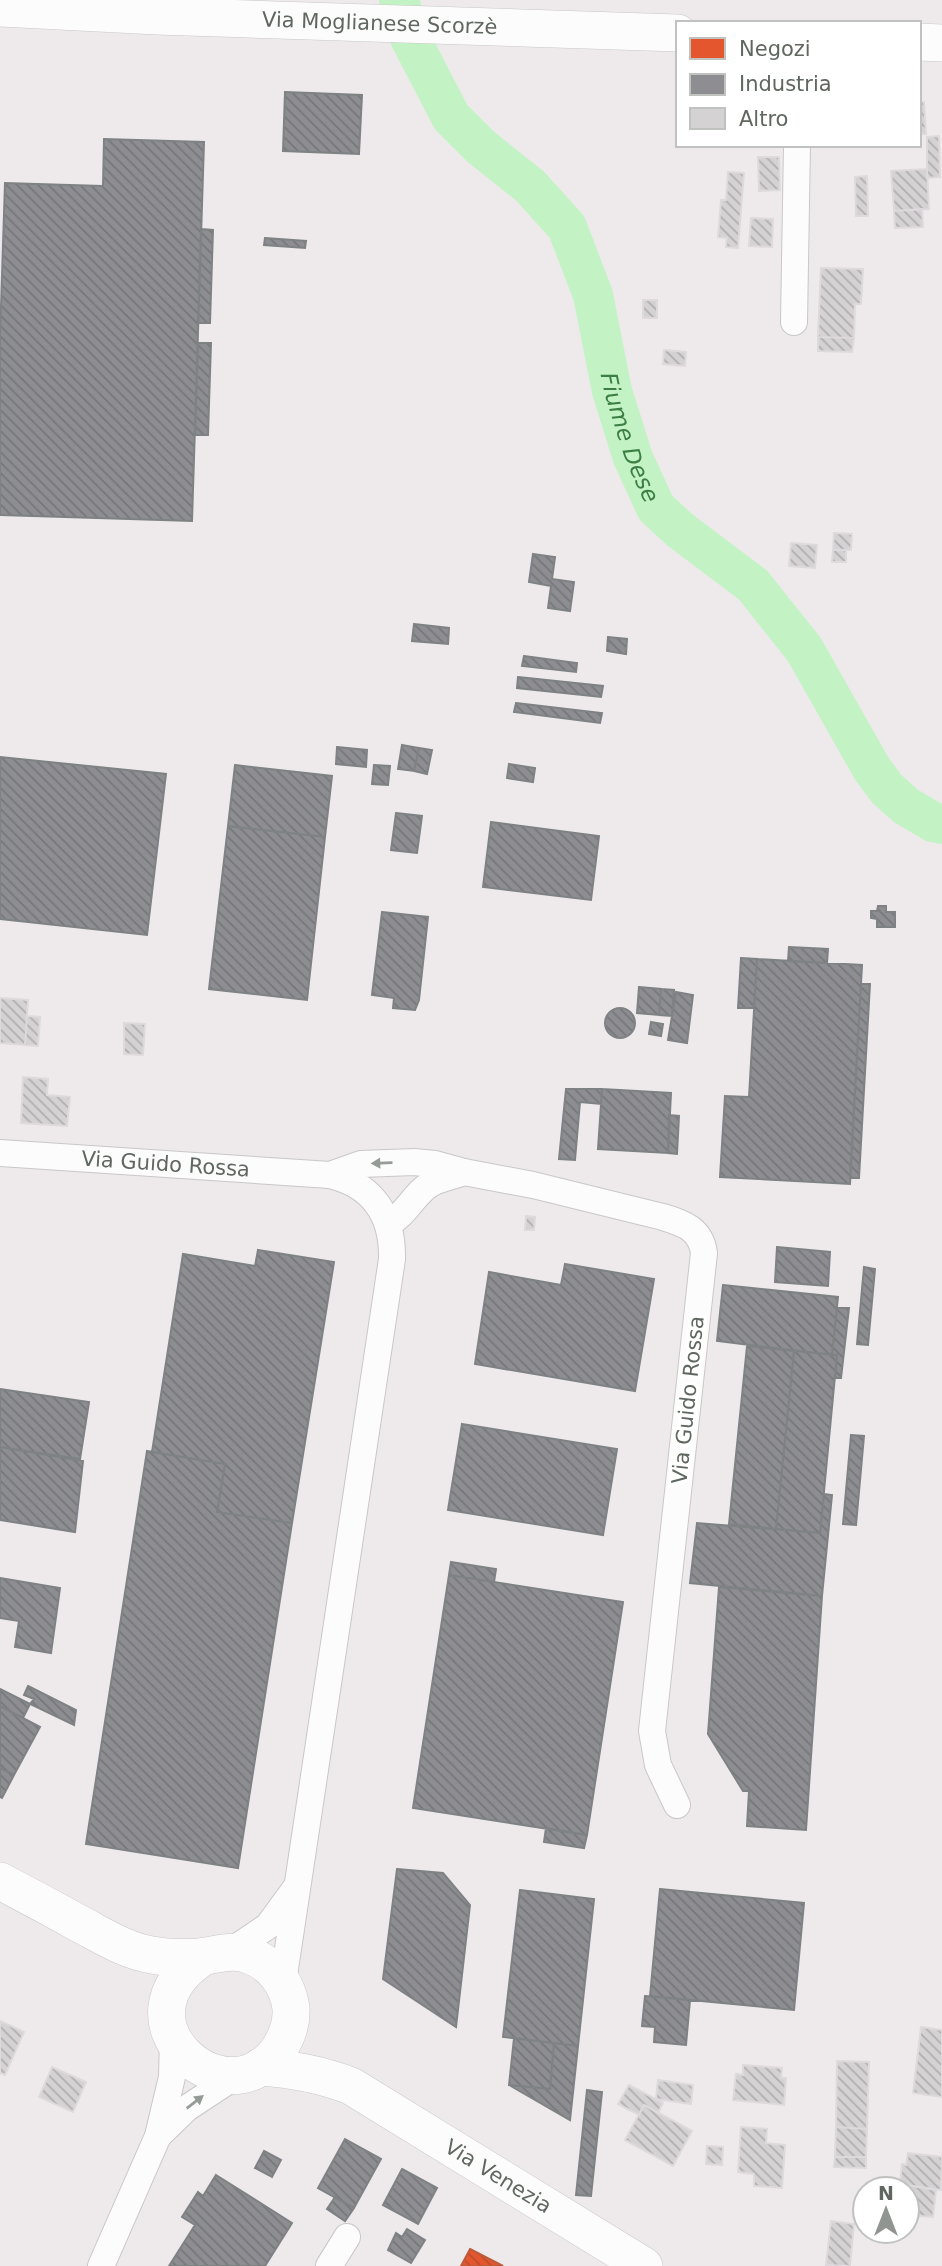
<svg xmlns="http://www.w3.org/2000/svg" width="942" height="2266" font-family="'DejaVu Sans',sans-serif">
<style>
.shops{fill:url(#shops-back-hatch);stroke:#bc5c3d;stroke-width:2}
.industry{fill:url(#industry-back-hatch);stroke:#7f8283;stroke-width:2}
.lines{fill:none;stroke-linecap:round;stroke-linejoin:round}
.river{stroke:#c3f3c5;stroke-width:40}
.building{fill:url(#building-back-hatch);stroke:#ded9dc;stroke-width:2}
.street-casing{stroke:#c8c8c7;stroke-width:28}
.secondary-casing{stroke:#c7c8c7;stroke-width:38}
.street{stroke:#fcfcfc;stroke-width:26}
.secondary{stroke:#fcfcfc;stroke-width:37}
.oneway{fill:#969b97}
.labels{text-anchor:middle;stroke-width:7;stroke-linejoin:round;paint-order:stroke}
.street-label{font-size:21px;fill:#5f6760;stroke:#fff}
.water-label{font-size:23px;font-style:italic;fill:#3d7e44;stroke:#fff}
</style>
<defs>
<pattern id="shops-back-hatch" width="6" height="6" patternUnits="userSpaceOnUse" patternTransform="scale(1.75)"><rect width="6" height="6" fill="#e4572e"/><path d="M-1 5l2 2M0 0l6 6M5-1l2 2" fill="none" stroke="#bc4c2b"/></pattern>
<pattern id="industry-back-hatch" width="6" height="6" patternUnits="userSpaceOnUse" patternTransform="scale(1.75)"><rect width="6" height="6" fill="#8d8d92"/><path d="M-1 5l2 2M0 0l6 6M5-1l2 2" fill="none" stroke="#76777b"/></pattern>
<pattern id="building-back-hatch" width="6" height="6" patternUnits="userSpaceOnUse" patternTransform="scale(1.75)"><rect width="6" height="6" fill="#d5d2d3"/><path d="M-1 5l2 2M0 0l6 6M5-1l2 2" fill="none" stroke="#b0aeaf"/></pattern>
</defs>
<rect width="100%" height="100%" fill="#eeeaec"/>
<!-- shops -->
<path class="shops" d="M470,2249L503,2266H461Z"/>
<!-- industry -->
<path class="industry" d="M285,92L362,95L359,154L283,151Z
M104,139L204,142L192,521L0,515V337L5,183L103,186Z
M201,229L213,230L210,323H198Z
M265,238L306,241L305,248L264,245Z
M198,343H211L208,435H195Z
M533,554L555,557L552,579L574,582L570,611L548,608L551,586L529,582Z
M414,624L449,628L448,644L412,641Z
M608,637L627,639L626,654L607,651Z
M524,656L577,663L576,672L522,666Z
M518,677L603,686L601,697L517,688Z
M516,703L602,713L600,723L514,712Z
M402,745L419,748L414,771L398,769Z
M337,747L367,750L366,767L336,764Z
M419,748L432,750L427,774L414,771Z
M0,757L166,774L147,935L0,919Z
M509,764L535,768L533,782L507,778Z
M235,765L332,776L325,837L228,826Z
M374,765L390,766L388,785L372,784Z
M396,813L422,816L417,853L391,850Z
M491,822L599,836L591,900L483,887Z
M228,826L325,837L307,1000L209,989Z
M878,906H886V912H895V927H877V919L871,918V911H877Z
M382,912L428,917L419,1000L415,1010L393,1008L394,998L372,995Z
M789,947L828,949L827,963L788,961Z
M741,958L757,959L754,1008H738Z
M757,959L862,965L850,1184L720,1177L725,1096L749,1097Z
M861,984H870L859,1178H850Z
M639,987L661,989L659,1015L637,1013Z
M661,989L674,990L672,1016L659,1015Z
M676,992L693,995L687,1043L668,1040Z
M605 1023a15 15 0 1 1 30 0a15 15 0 1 1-30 0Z
M651,1022L663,1024L661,1036L649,1034Z
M566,1089H602L601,1104L580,1102L575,1160L559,1159Z
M602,1089L671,1093L668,1153L598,1149Z
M669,1115L679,1116L677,1154L668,1153Z
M777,1247L830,1252L828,1286L775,1282Z
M258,1250L334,1262L292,1523L217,1512L225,1464L152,1452L183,1254L255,1266Z
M565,1264L654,1279L635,1391L475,1364L489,1272L561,1285Z
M864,1267L875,1269L868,1345L857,1344Z
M723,1285L838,1297L832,1355L717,1341Z
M837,1308H849L841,1378H835L837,1355H832Z
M747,1346L794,1351L776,1529L729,1524Z
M794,1351L837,1355L820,1533L776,1529Z
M0,1389L89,1402L80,1459L0,1447Z
M462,1424L617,1449L603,1535L448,1510Z
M851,1435L864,1436L856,1525L843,1524Z
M0,1447L83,1461L75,1532L0,1520Z
M147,1451L225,1464L217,1512L292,1523L238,1868L86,1844Z
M824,1494L832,1495L822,1596L690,1583L697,1523L820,1533Z
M451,1562L496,1569L494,1582L449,1575Z
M449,1575L623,1602L587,1835L413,1808Z
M0,1578L60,1588L51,1653L15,1647L19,1621L0,1618Z
M719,1587L822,1596L806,1830L747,1826L749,1791H743L708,1734Z
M28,1686L76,1710L74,1725L30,1704L34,1699L24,1695Z
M0,1689L30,1704L23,1718L0,1706Z
M0,1706L40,1727L14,1775L0,1768Z
M0,1768L14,1775L2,1798L0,1797Z
M546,1828L587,1835L584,1848L544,1842Z
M397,1869L443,1873L470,1905L456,2027L383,1979Z
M660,1889L804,1903L794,2010L650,1996Z
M520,1890L594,1899L578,2046L503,2037Z
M645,1996L690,2000L686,2045L654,2042L655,2027L642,2026Z
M514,2038L554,2043L550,2089L509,2085Z
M554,2043L578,2046L570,2120L509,2085L550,2089Z
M587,2090L602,2092L591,2196L576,2195Z
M345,2139L381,2159L354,2208L318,2188Z
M264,2151L281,2160L272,2177L255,2168Z
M402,2169L437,2188L418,2224L383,2205Z
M216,2175L292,2223L265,2266H169L195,2225L182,2217L198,2192L203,2196Z
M335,2197L354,2208L345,2221L327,2209Z
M407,2229L425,2240L411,2263L388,2250L396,2233L402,2237Z"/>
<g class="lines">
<!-- river -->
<path class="river" id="s1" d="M399,0L410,38L451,117L481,147L530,186L567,227L593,295L612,391L633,458L656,508L680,530L753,585L804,649L872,769L887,789L906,806L933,822L942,824"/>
</g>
<!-- building -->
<path class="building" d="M919,102H924L926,134H919Z
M939,136L940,177L927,178V137Z
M758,157H779L780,190L759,191Z
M927,169L929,209L894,211L891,171Z
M728,172L744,173L738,248L726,247L727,238L718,237L721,200H726Z
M867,176L868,216H856L855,177Z
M922,209L923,227L895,228L894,211Z
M751,218L773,219L772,247L749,246Z
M821,268L863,269L861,304H855L854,338L818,337Z
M643,300H657V318H643Z
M818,337L854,338L852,352L818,351Z
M664,350L686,352L685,366L663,364Z
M834,533L852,534L851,550H833Z
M791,543L817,545L815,568L789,566Z
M833,550H846V562H832Z
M0,998L28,1000L25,1045L0,1043Z
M27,1016L40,1017L38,1046L25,1045Z
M124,1023L145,1024L143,1055L124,1054Z
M23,1077L48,1079L47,1095L70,1097L67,1126L21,1123Z
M526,1216L535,1217L534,1230H525Z
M0,2021L24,2032L5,2075L0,2073Z
M921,2027L942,2030V2097L913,2093Z
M837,2061L869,2062L867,2129L836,2127Z
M743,2065L782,2068L781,2078H786L784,2105L733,2100L736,2074L743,2075Z
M52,2067L86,2082L73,2112L39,2097Z
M658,2080L693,2085L691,2104L656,2099Z
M629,2085L663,2103L658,2113L644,2105L639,2115L618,2104Z
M644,2105L692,2131L673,2166L625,2140Z
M741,2127L767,2129L766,2143L785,2145L782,2188L754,2186V2174L738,2172Z
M836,2127L867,2129L866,2157H835Z
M707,2146L723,2147L722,2165L706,2164Z
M908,2153L942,2157L941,2190L900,2184L902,2164L906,2165Z
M835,2157H866V2168L834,2167Z
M900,2184L936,2190L933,2217L907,2215V2189H900Z
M831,2221L854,2224L850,2266L826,2265Z"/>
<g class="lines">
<defs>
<g id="street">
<path d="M794,322L797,145"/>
<path id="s2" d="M0,1153L330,1175C373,1185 393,1216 392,1259L283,1982"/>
<path d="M330,1175L361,1164L414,1162L435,1164L464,1172L533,1185L663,1217C683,1223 701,1229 704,1253L652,1731L658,1765L677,1805"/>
<path d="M388,1224C407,1214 414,1193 432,1183C442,1178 454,1176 464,1172"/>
<path d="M231,1951L268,1926L295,1889"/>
<path d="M158,2136L187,2108L237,2075"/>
<path d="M101,2266L158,2136L172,2077L173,2039"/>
<path d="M329,2266L347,2237"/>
</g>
<g id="secondary">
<path id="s3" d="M0,8L157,16L678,33"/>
<path d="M919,42L942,43"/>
<path d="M0,1881C27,1895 53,1909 80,1924C103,1936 126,1951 152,1955C168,1958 184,1958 199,1957C218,1955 233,1948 251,1956C273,1964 288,1985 291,2008C292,2024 286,2039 277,2052C225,2122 107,2020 203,1957"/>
<path id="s4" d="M260,2067C292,2069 320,2074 351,2086L644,2266"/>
</g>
</defs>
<!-- street casing -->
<use href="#street" class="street-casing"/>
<!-- secondary casing -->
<use href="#secondary" class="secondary-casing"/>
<!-- street -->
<use href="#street" class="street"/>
<!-- secondary -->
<use href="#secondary" class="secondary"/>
</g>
<!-- one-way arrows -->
<defs><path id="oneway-solid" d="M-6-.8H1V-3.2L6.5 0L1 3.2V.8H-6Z" transform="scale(1.75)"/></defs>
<g class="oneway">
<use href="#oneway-solid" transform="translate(382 1163) rotate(178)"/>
<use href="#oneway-solid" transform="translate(195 2102) rotate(-38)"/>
</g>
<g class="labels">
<!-- street labels -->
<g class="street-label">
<text dy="7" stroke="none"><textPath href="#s3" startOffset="380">Via Moglianese Scorzè</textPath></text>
<text dy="7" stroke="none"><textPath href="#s2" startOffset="166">Via Guido Rossa</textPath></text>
<text transform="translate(688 1400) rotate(-84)" y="7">Via Guido Rossa</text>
<text dy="7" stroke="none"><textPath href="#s4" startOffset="266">Via Venezia</textPath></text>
</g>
<!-- water labels -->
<g class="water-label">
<text dy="8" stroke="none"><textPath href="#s1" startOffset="509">Fiume Dese</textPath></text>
</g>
</g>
<!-- legend -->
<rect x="676" y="21" width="245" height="126" fill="#ffffff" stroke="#bfc2bf" stroke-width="2"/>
<rect x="690" y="38" width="35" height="21" fill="#e4572e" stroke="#bfc2bf" stroke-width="2"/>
<text x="739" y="56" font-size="21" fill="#5f6760">Negozi</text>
<rect x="690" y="74" width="35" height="21" fill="#8d8d92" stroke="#bfc2bf" stroke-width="2"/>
<text x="739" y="91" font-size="21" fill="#5f6760">Industria</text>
<rect x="690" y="108" width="35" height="21" fill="#d5d2d3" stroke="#bfc2bf" stroke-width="2"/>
<text x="739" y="126" font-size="21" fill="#5f6760">Altro</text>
<!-- north arrow -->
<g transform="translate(886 2210)"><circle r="33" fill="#ffffff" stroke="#bfc2bf" stroke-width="2"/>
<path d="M0-5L12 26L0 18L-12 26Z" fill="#919591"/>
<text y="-10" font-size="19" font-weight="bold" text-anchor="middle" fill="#5f6760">N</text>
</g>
</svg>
